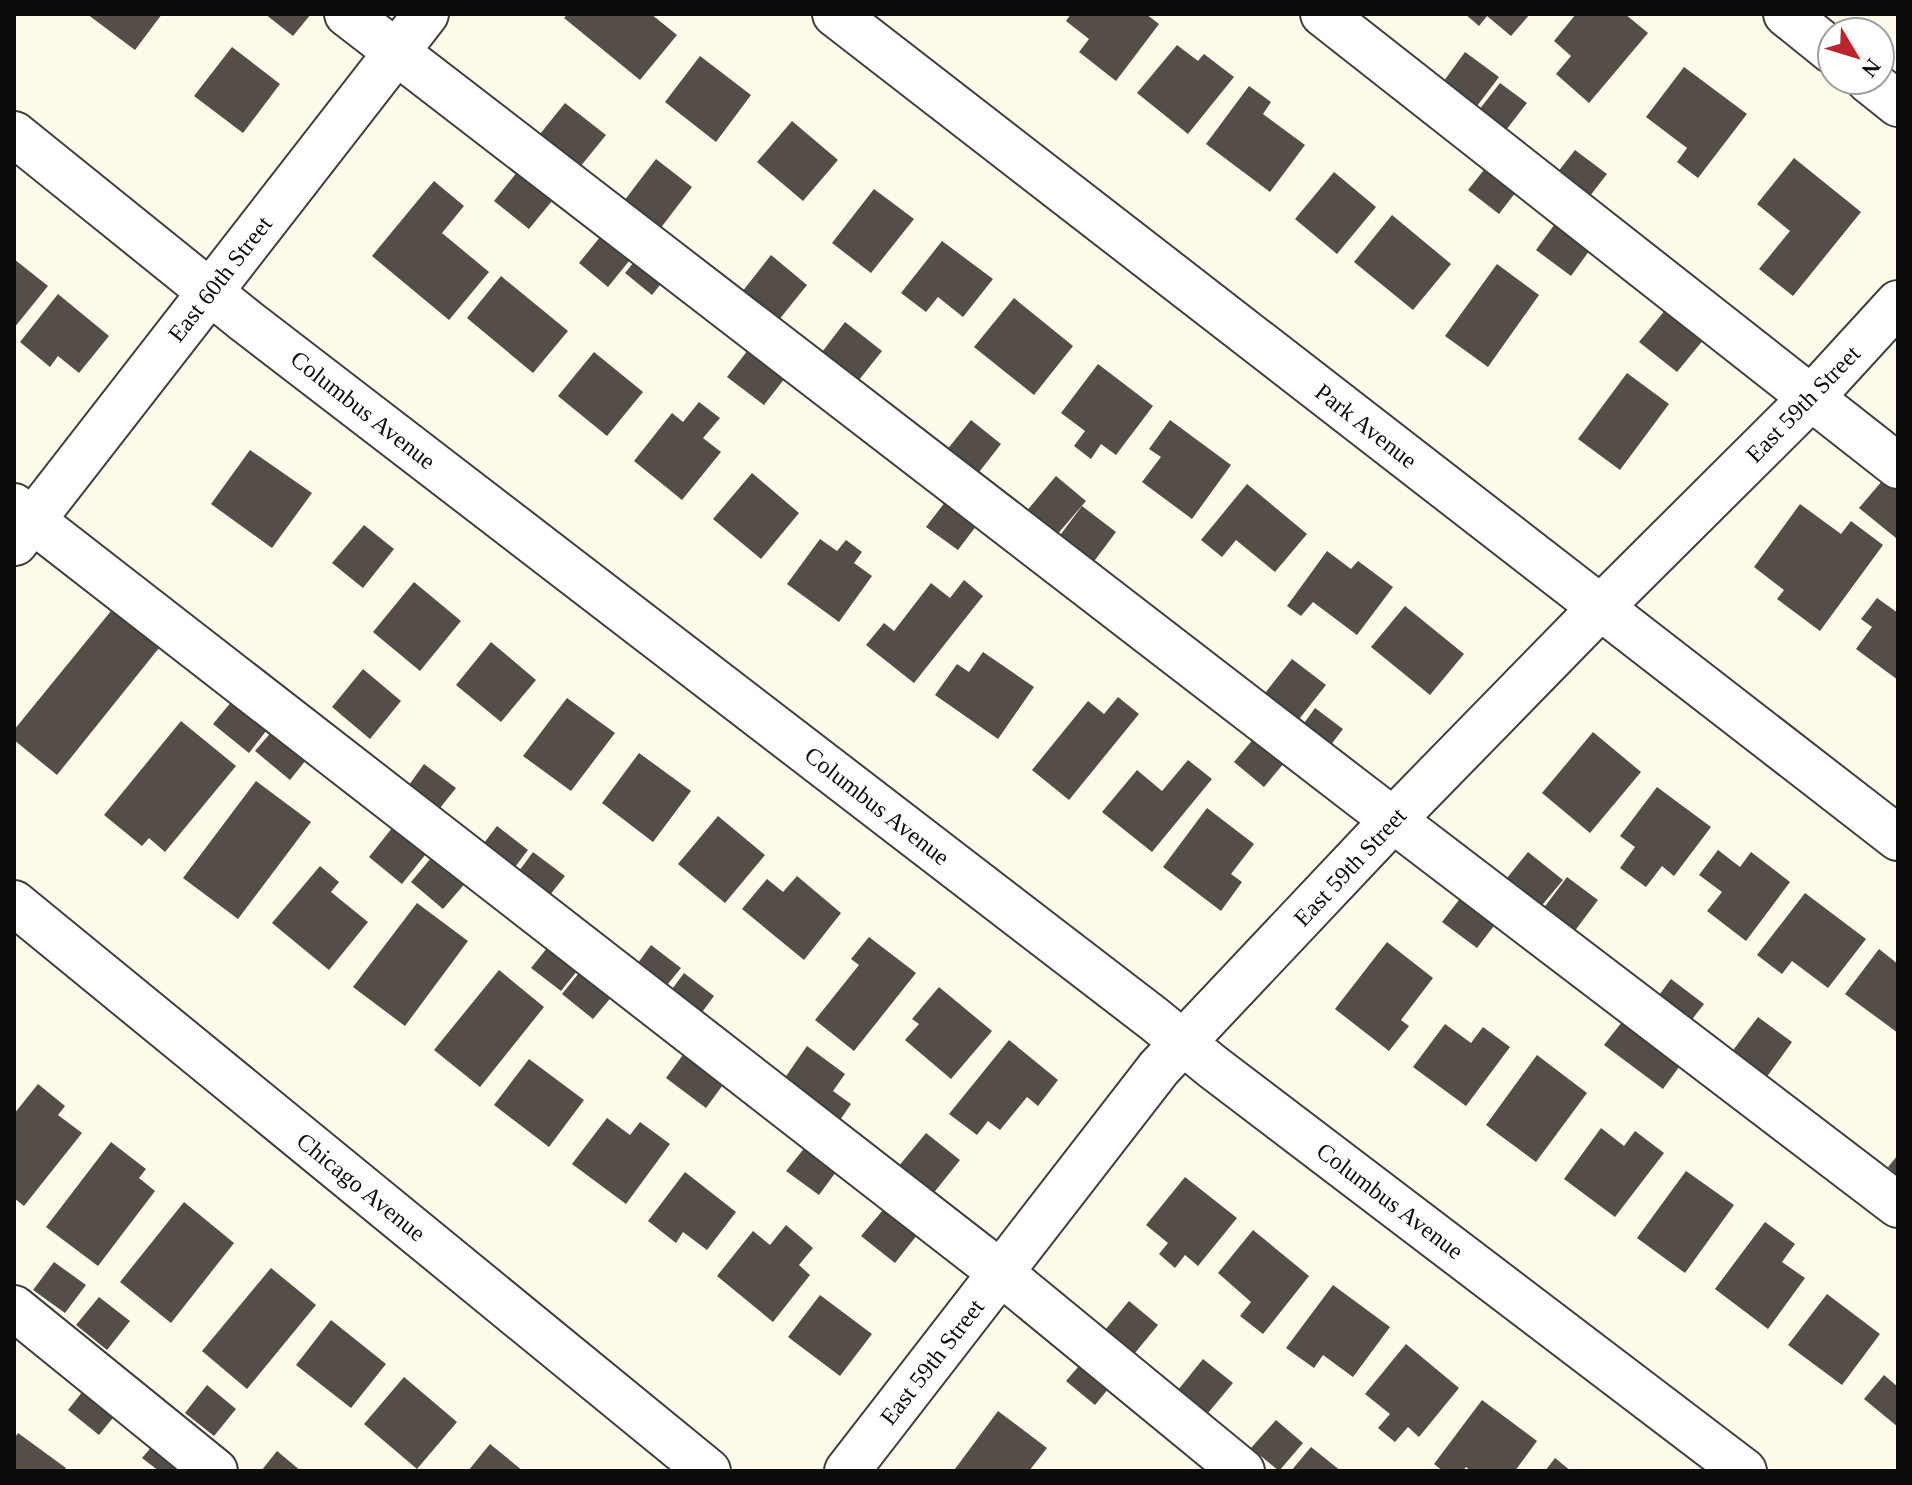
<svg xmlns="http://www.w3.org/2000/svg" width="1912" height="1485" font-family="'Times New Roman',serif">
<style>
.building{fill:#554d48}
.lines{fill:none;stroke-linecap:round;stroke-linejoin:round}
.minor-casing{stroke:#3f3f3f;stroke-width:48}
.minor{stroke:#fff;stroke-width:44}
.labels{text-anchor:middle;stroke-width:8;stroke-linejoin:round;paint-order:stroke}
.street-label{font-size:24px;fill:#0c0c0c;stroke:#fff}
</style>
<rect width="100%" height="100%" fill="#fffbeb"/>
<!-- building -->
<path class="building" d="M87,14H162L135,50Z
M265,14H311L293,36Z
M568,14H651L677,35L640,80L564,18Z
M1071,14H1146L1159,24L1116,81L1079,52L1089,39L1066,21Z
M1465,14H1530L1511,36L1487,16L1479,26Z
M1576,14H1625L1648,33L1589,103L1556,74L1571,56L1554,41Z
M1177,45L1198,61L1204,54L1234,77L1188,134L1137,93Z
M232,47L280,84L243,133L194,96Z
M1465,52L1499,77L1474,110L1441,85Z
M700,56L751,95L716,142L665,102Z
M1684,67L1747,114L1698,178L1677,162L1687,148L1646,117Z
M1500,83L1527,103L1506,130L1479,110Z
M1249,86L1271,102L1263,114L1305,145L1270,192L1206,144Z
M565,103L606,135L580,167L540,134Z
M792,121L838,160L803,201L757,162Z
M1575,150L1607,174L1586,201L1554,177Z
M1794,158L1861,212L1793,296L1759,269L1790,231L1757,204Z
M656,159L692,187L660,229L624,201Z
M526,161L561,190L529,229L494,201Z
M1491,161L1522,184L1499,214L1468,190Z
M1334,172L1376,207L1337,254L1295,219Z
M434,181L464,206L442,233L489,272L449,320L372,256Z
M874,189L914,219L871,273L832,243Z
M1392,215L1451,264L1413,310L1354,262Z
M1557,221L1592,247L1571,276L1536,250Z
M609,226L638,250L608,287L579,263Z
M942,241L993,279L963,317L938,297L926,312L901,293Z
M642,252L668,275L652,295L625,273Z
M771,255L807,285L778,321L742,292Z
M14,259L48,286L14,328Z
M1497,264L1539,295L1488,367L1445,336Z
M501,276L568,331L533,373L467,318Z
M58,294L109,336L79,373L58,356L50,367L20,342Z
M1014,298L1073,346L1034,395L974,347Z
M1671,303L1709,333L1677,372L1639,342Z
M845,322L882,351L855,385L819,356Z
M755,341L792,369L764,405L727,377Z
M594,352L643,392L607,436L558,396Z
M1098,364L1153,406L1116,455L1101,444L1091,459L1074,446L1085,431L1061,413Z
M1627,373L1669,404L1620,470L1578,439Z
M699,402L720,418L703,438L721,452L682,500L634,461L672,413L683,422Z
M971,420L1001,444L976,476L946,451Z
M1170,420L1231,465L1192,519L1142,482L1161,457L1149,449Z
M250,450L312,493L272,548L211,504Z
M752,473L799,513L761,559L713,519Z
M1888,474L1898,482V535L1896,538L1859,508Z
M1056,476L1086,501L1055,537L1025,513Z
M1247,484L1307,534L1275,572L1236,540L1222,557L1201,540Z
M952,493L983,517L958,550L926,527Z
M1800,504L1841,534L1851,521L1883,545L1820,631L1777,599L1784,590L1754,567Z
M1082,506L1116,532L1092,564L1058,538Z
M364,525L394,549L363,588L332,563Z
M820,539L837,551L846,540L862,552L854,563L872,576L839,622L787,584Z
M1327,551L1351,569L1358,561L1393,587L1357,635L1313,602L1301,616L1287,606Z
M964,580L983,596L914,683L866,645L884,623L894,631L931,583L950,598Z
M414,582L461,621L420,671L373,632Z
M124,595L171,633L57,775L14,740V730Z
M1877,598L1898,613V680L1856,649L1872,627L1861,619Z
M1405,606L1464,654L1430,695L1371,647Z
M491,642L536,680L501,722L456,685Z
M983,652L1034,687L998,739L935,695L957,664L969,672Z
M1292,659L1326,685L1296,723L1262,697Z
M363,669L401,701L370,739L332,707Z
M242,689L277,717L249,753L213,724Z
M1118,697L1139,714L1069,800L1032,770L1088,701L1104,714Z
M567,698L615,733L571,791L523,756Z
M1315,708L1343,729L1330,746L1302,726Z
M181,721L236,766L165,852L149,838L142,846L104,815Z
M280,722L314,750L290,780L255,751Z
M1260,731L1290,756L1264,787L1234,762Z
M1593,732L1641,772L1590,833L1542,793Z
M639,753L691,791L653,842L602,803Z
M1188,760L1212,779L1152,852L1102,812L1137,770L1162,791Z
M424,764L456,788L440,808L409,785Z
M256,781L311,822L238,919L183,878Z
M1657,787L1711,827L1674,876L1662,866L1646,887L1620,868L1635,847L1620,836Z
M1207,808L1254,844L1231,874L1242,882L1221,911L1163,867Z
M404,813L437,840L402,884L369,857Z
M718,816L765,855L725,903L678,864Z
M497,826L528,850L515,867L484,843Z
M441,846L474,873L443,909L411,882Z
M1718,850L1740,867L1751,852L1790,882L1746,941L1707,911L1722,892L1699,875Z
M533,852L565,876L550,895L519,871Z
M1528,852L1563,880L1538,910L1503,883Z
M320,866L339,882L331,892L368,922L329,970L272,923Z
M797,876L841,913L804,960L742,909L767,879L783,892Z
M1567,877L1598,900L1571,936L1540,913Z
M1465,892L1500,918L1477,948L1442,922Z
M1805,893L1866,939L1828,988L1792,961L1782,974L1757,955Z
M417,903L468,941L405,1026L353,987Z
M869,937L916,973L854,1051L815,1020L859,965L851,959Z
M555,938L585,961L561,991L531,968Z
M1387,942L1433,978L1401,1020L1409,1026L1389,1051L1335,1009Z
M651,945L681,968L667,985L638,963Z
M1879,949L1898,964V1033L1845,994Z
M587,963L619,988L593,1019L562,994Z
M499,970L544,1007L480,1087L434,1050Z
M684,973L714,996L700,1015L670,992Z
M1671,979L1704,1004L1687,1026L1654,1002Z
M939,987L992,1031L951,1079L905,1040L919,1024L912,1019Z
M1629,1013L1687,1056L1663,1089L1604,1045Z
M1758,1017L1792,1042L1766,1078L1731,1053Z
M1445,1024L1471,1043L1483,1027L1510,1047L1466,1106L1413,1067Z
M1009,1040L1058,1080L1038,1106L1027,1097L1000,1130L988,1121L977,1135L949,1114Z
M807,1046L845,1074L833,1091L851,1104L838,1123L782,1082Z
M688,1048L728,1078L706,1108L666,1078Z
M1537,1055L1587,1093L1536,1162L1486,1125Z
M529,1059L584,1100L549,1147L494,1105Z
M38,1084L65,1106L58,1115L82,1133L24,1206L14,1198V1114Z
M607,1118L630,1135L640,1122L670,1144L626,1204L572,1164Z
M1601,1128L1624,1146L1635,1131L1664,1153L1615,1217L1564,1179Z
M926,1133L960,1160L928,1200L894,1172Z
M810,1141L841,1165L819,1195L786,1171Z
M111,1142L146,1169L139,1178L155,1191L98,1266L46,1227Z
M1898,1155V1176L1888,1167Z
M1686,1171L1734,1205L1685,1273L1637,1238Z
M685,1172L736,1212L707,1250L683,1232L676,1243L648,1221Z
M1185,1177L1237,1218L1198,1266L1185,1255L1175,1268L1159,1254L1168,1243L1146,1225Z
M184,1202L234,1243L171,1323L120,1282Z
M888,1204L921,1230L895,1263L861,1236Z
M1765,1222L1795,1244L1782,1262L1805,1278L1768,1329L1715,1289Z
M786,1225L813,1248L799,1265L810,1275L773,1322L717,1276L753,1231L770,1245Z
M1253,1230L1309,1276L1263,1334L1240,1316L1251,1302L1218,1273Z
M54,1262L86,1285L65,1313L33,1290Z
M271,1268L316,1305L247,1389L202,1351Z
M1333,1285L1390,1327L1353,1377L1323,1355L1314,1368L1286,1348Z
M1827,1294L1880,1334L1842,1385L1788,1345Z
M820,1295L872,1334L840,1376L788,1337Z
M99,1297L130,1321L107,1350L76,1325Z
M1129,1301L1158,1325L1130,1359L1101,1335Z
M331,1320L386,1364L351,1408L296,1365Z
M1406,1344L1459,1388L1419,1437L1408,1427L1395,1442L1378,1428L1390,1414L1365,1394Z
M1085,1359L1113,1383L1095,1405L1066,1381Z
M1203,1359L1233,1383L1203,1419L1174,1395Z
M1884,1375L1898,1387V1427L1864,1399Z
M94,1377L125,1403L99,1435L68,1410Z
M404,1377L457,1422L417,1469L364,1424Z
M207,1385L236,1409L214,1436L185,1413Z
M1482,1400L1537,1441L1515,1471H1471L1466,1467L1463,1471H1443L1434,1464Z
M998,1411L1047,1448L1029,1471H958L955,1469Z
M1276,1420L1303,1443L1279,1471L1251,1448Z
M18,1433L66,1468L63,1471H14V1439Z
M160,1437L190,1471H159L142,1458Z
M490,1444L523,1471H468Z
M1311,1447L1341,1471H1291Z
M277,1451L301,1471H261Z
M1555,1458L1571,1471H1545Z"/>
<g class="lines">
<defs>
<path id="minor" d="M347,14L1359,794L1898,1205
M835,14L1898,838
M1323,14L1898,466
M1786,14L1832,51
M1868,80L1898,104
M14,134L246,321L1154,1019L1213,1067L1744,1471
M14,506L1001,1273L1242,1471
M15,543L426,14
M14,903L708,1471
M14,1308L215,1471
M847,1471L1159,1068L1393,820L1600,608L1811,398L1898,303"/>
</defs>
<!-- minor casing -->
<use href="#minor" class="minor-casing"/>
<!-- minor -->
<use href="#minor" class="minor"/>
</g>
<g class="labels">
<!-- street labels -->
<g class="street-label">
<text transform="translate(220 279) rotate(-52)" y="8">East 60th Street</text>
<text transform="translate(1803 404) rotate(-46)" y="8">East 59th Street</text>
<text transform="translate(363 410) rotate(38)" y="8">Columbus Avenue</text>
<text transform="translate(1366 426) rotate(38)" y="8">Park Avenue</text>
<text transform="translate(877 806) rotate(38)" y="8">Columbus Avenue</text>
<text transform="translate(1350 867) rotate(-47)" y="8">East 59th Street</text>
<text transform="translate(361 1187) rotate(39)" y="8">Chicago Avenue</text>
<text transform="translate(1390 1201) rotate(37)" y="8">Columbus Avenue</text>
<text transform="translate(932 1362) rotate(-52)" y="8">East 59th Street</text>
</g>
</g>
<!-- border -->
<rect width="1912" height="1485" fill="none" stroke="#0c0c0c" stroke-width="32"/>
<!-- north arrow -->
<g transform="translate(1856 56) rotate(128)"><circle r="38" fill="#ffffff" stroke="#9e9e9e" stroke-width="2"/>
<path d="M0-6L14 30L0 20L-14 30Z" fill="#bc242e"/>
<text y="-12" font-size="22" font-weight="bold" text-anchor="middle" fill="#0c0c0c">N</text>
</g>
</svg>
